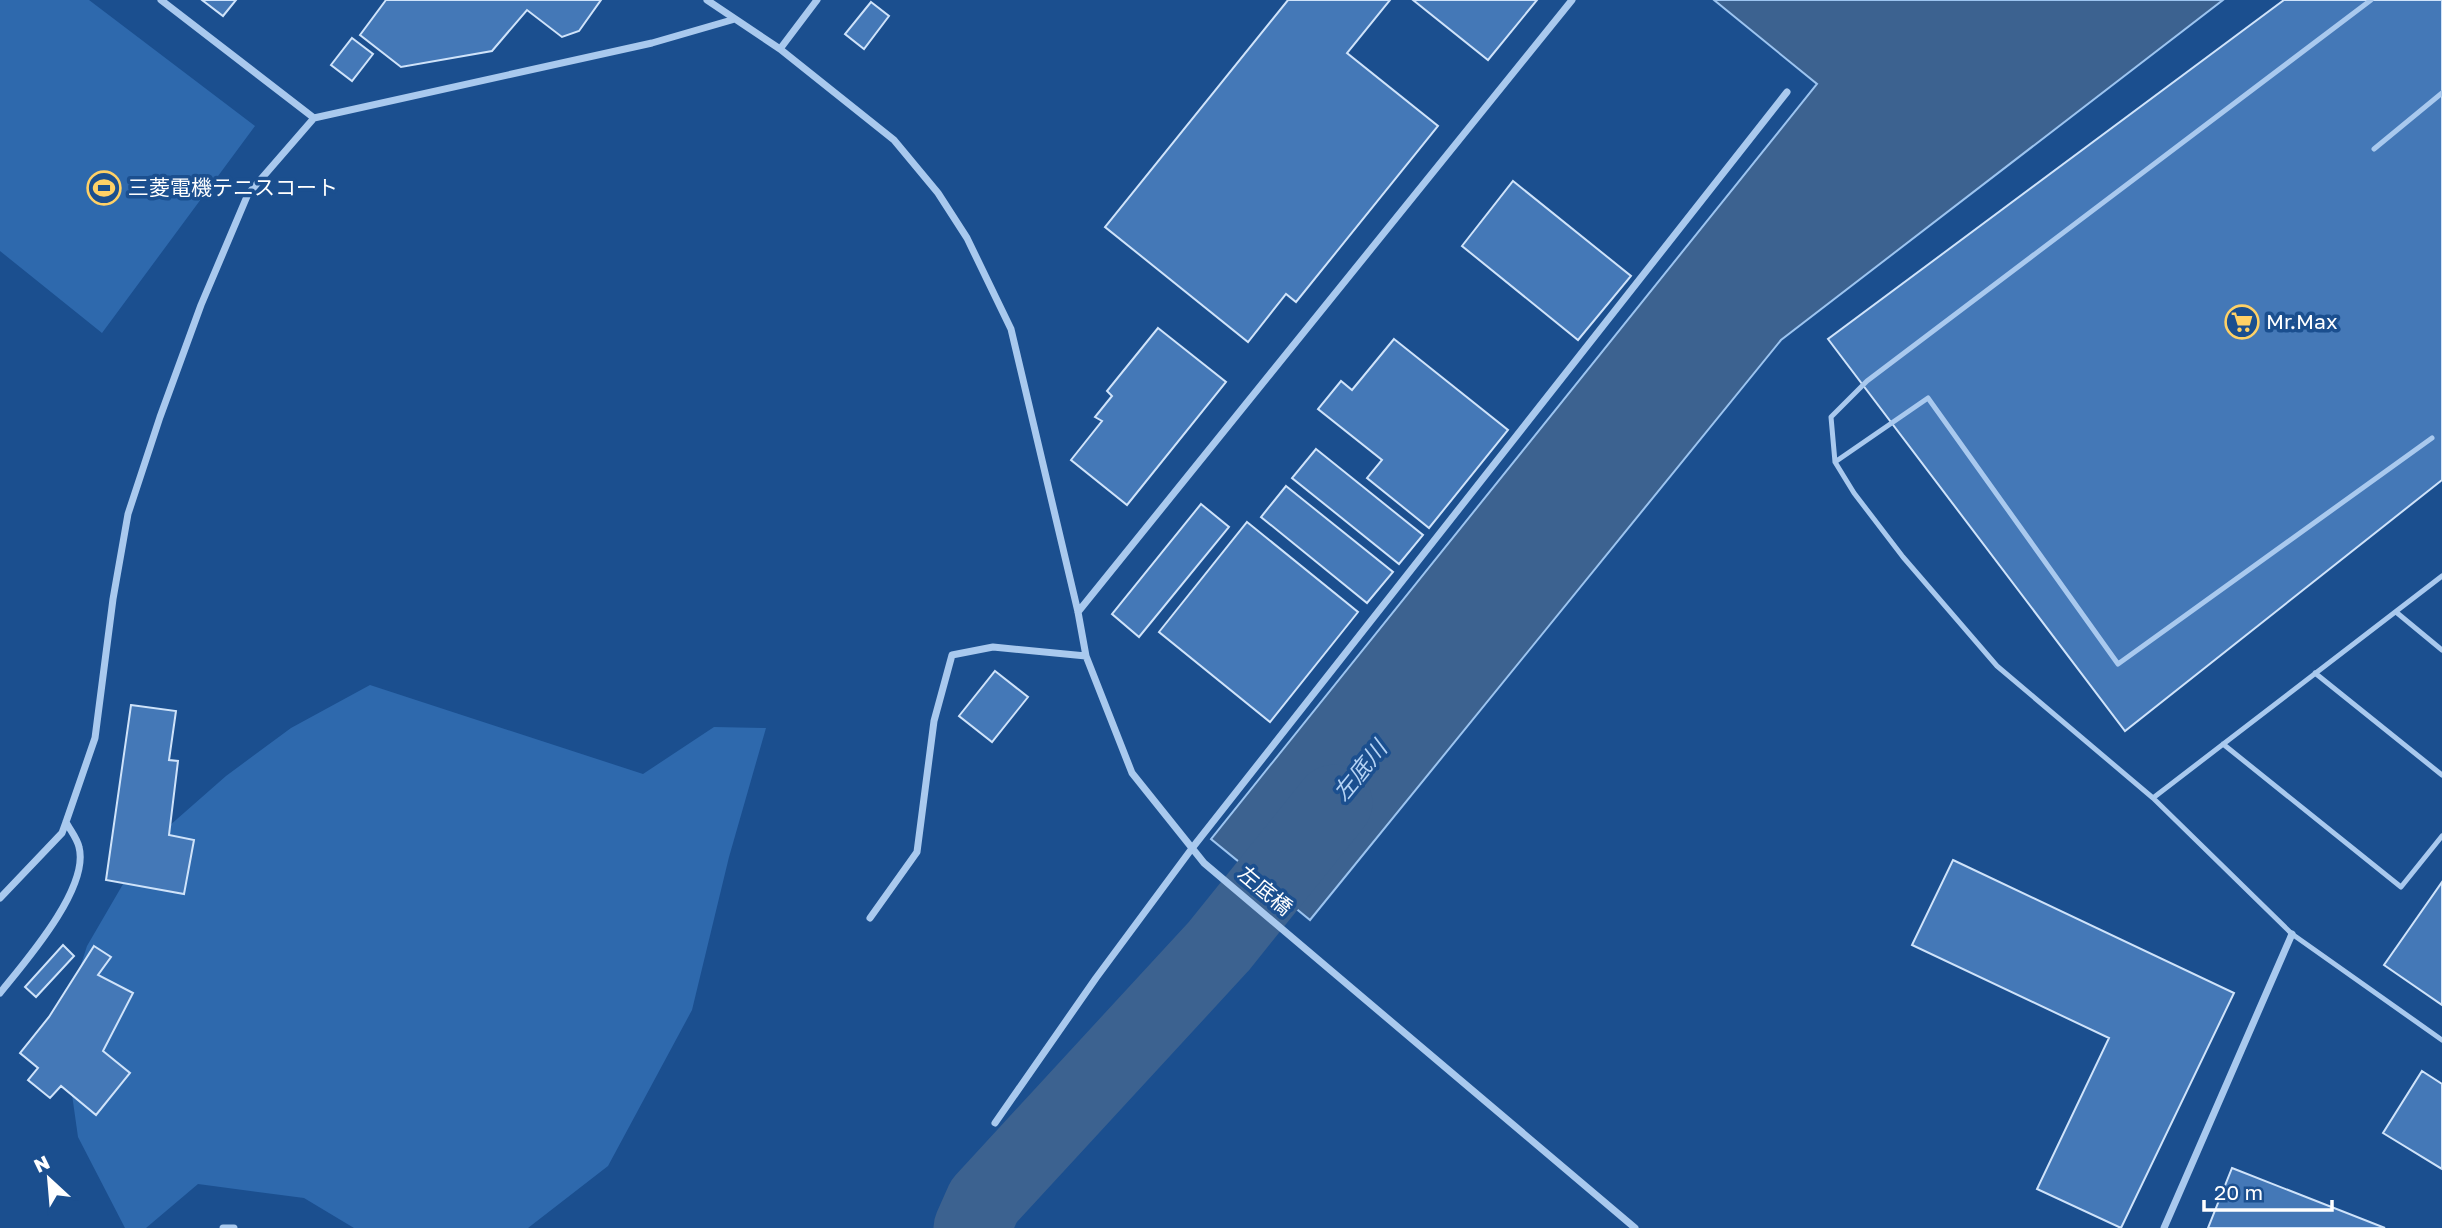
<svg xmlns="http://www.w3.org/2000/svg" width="2442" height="1228" font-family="'Golos Text','Noto Sans JP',sans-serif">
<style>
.green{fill:#2e69ad}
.water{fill:#3c6290;stroke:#9cc4f0;stroke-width:2}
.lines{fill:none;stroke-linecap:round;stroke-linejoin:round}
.river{stroke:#3c6290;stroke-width:77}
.building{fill:#4478b7;stroke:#cfe3fa;stroke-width:2}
.lane{stroke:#a9c9ee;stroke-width:5}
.street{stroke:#a9c9ee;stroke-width:7}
.labels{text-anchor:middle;stroke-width:7;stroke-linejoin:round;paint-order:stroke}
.poi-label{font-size:21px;fill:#fff;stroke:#1b4f8f;text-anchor:start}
.street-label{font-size:21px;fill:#fff;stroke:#1b4f8f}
.water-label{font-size:23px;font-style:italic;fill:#b5d3f5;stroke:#1b4f8f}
</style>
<rect width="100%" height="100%" fill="#1b4f8f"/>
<!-- green -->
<path class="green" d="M0,0H89L255,126L102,333L0,251Z
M370,685L643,774L714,727L766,728L729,857L692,1010L608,1166L528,1228H354L304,1198L198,1184L146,1228H125L78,1137L62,1024L87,946L144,848L226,776L291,728Z"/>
<!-- water -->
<path class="water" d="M1714,0H2223L1781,340L1310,920L1211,839L1817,84Z"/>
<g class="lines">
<!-- river -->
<path class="river" d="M972,1228L984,1201L1219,946L1334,803"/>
</g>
<!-- building -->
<path class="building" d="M202,0H236L223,16Z
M386,0H601L579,31L562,37L527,10L492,51L401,67L360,35Z
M1288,0H1390L1347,53L1438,126L1296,302L1286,294L1248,342L1105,227Z
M1413,0H1537L1488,60Z
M2284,0H2442V480L2125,731L1828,339Z
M871,2L889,16L864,49L845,34Z
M352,38L373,54L352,81L331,65Z
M1513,181L1631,276L1578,340L1462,246Z
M1158,328L1226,382L1127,505L1071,460L1102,421L1095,417L1112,396L1107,391Z
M1394,339L1508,430L1429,528L1367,478L1382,460L1318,409L1341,381L1352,390Z
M1316,449L1423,535L1399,564L1292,478Z
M1286,486L1393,572L1367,603L1261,517Z
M1201,504L1229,527L1139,637L1112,614Z
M1247,522L1358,612L1270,722L1159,632Z
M995,671L1028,697L992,742L959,716Z
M131,705L176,711L169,760L178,761L169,835L194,840L184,894L106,880Z
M1953,860L2234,993L2121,1228L2037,1189L2109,1038L1912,945Z
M2442,882V1005L2384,965Z
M63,945L74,956L36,997L25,987Z
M94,946L111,957L98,975L133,993L103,1051L130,1073L96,1115L61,1086L50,1098L28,1080L38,1068L20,1053L49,1017Z
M2422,1071L2442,1084V1169L2383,1133Z
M2232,1168L2385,1228H2208Z"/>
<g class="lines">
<!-- lane -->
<path class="lane" d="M2371,0L1867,381L1831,417L1835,462L1854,493L1903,557L1997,666L2153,798L2292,934L2442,1040
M2374,149L2442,93
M1835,462L1928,398L2118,664L2432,438
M2396,612L2442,650
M2315,673L2442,775
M2223,744L2401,887L2442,836
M2153,798L2442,576"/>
<!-- street -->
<path class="street" d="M161,0L314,118
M707,0L780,49L894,140L938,193L967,238L1011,329L1078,612L1086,656L1132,773L1204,863L1635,1228
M780,49L817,0
M1078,612L1572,0
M0,898L62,833L66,822L95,738L113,599L128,514L160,417L201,305L248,194L314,118L652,43L735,19
M870,918L917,852L934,721L952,655L993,647L1086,656
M0,993C25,962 90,888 79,847C77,838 70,830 66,822
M995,1123L1096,978L1193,847L1787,92
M223,1228H234
M2164,1228L2292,934"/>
</g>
<!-- icons -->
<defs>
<symbol id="stadium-ring" viewBox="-11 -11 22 22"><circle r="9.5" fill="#1b4f8f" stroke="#ffd166" stroke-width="1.5"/><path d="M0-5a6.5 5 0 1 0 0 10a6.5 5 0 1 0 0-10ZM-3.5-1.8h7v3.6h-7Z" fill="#ffd166"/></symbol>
<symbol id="supermarket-ring" viewBox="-11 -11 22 22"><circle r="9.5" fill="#1b4f8f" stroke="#ffd166" stroke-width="1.5"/><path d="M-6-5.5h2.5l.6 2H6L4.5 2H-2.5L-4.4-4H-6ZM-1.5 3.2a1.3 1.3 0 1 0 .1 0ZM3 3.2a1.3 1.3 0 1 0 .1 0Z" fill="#ffd166"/></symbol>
</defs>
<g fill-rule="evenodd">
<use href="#stadium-ring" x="85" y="169" width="38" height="38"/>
<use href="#supermarket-ring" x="2223" y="303" width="38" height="38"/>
</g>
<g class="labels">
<!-- poi labels -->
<g class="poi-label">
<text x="128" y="195">三菱電機テニスコート</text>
<text x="2266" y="329">Mr.Max</text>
</g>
<!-- street labels -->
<g class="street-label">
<text transform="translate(1265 891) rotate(40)" y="7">左底橋</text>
</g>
<!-- water labels -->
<g class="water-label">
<text transform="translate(1360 771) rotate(-51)" y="8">左底川</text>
</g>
</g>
<!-- north arrow -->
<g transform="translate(49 1179) rotate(334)" stroke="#1b4f8f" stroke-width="5" paint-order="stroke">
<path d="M0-5L12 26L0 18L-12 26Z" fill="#ffffff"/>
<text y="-10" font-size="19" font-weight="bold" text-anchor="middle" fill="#ffffff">N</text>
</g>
<!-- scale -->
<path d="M2204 1200v10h128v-10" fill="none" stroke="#ffffff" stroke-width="3.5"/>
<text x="2214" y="1200" font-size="21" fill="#ffffff" stroke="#1b4f8f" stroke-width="5" paint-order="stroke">20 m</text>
</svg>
